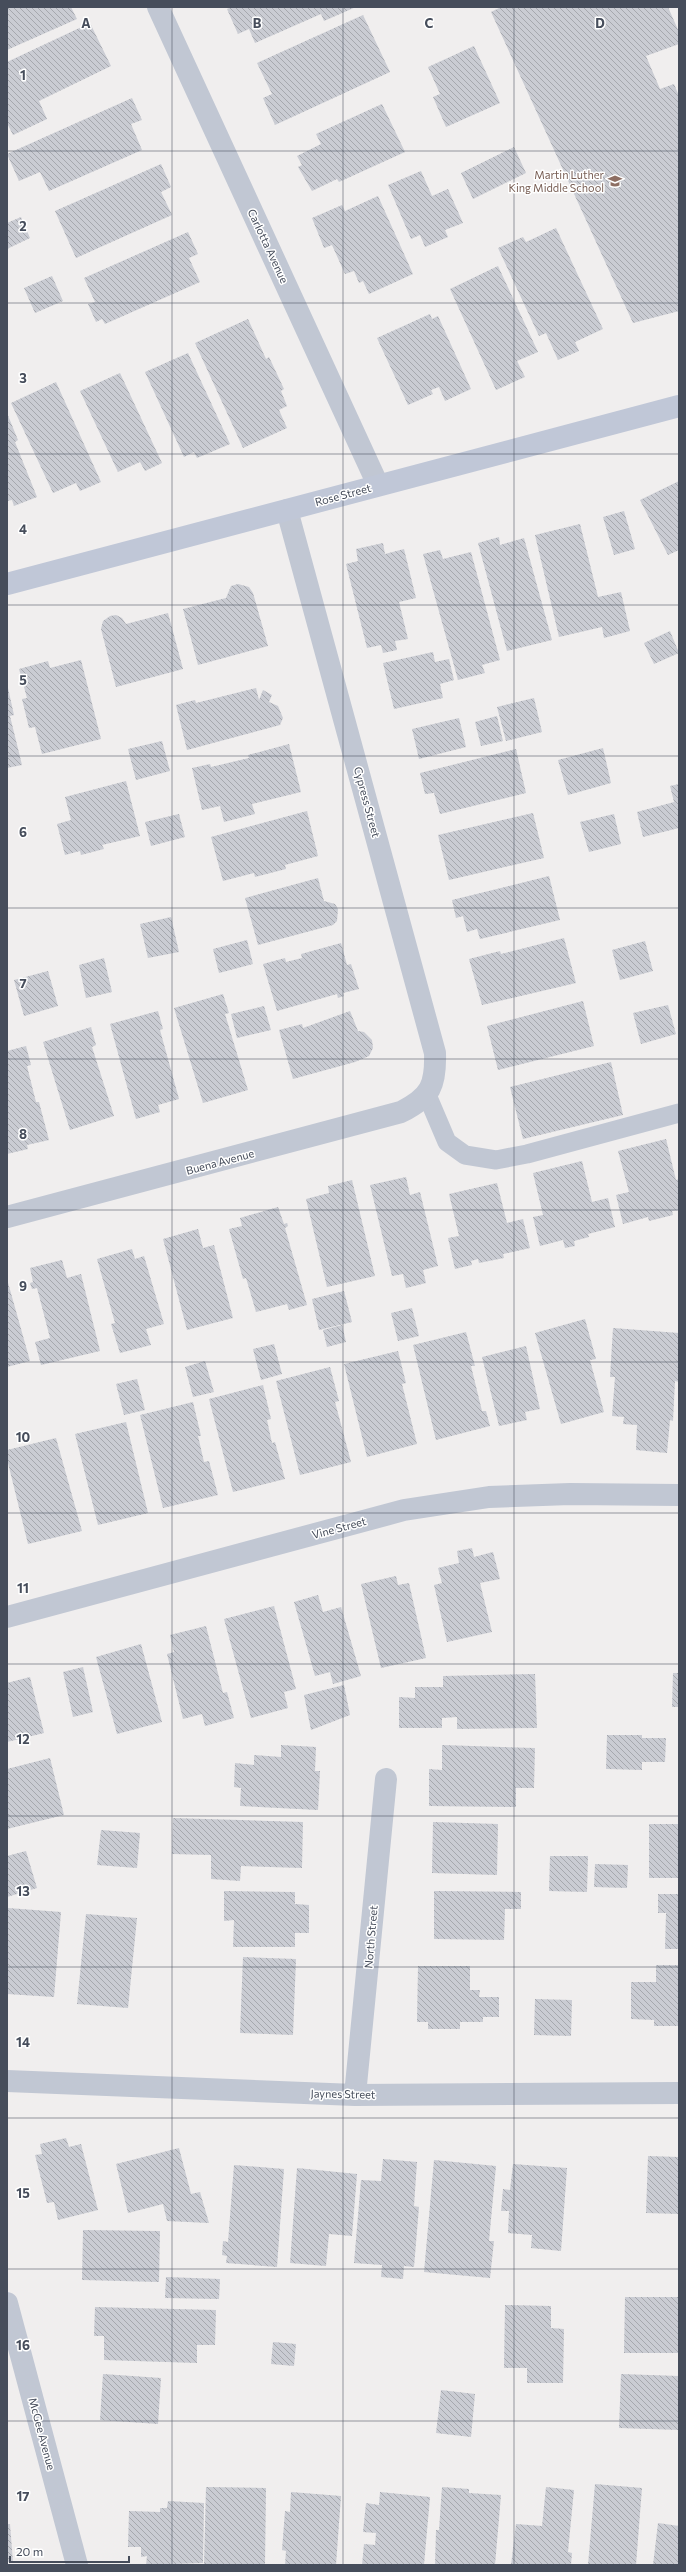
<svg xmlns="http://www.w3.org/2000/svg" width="686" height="2572" font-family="Commissioner,sans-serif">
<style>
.building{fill:url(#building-back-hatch)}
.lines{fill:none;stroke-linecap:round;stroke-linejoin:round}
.lane{stroke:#c1c7d3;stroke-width:19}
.street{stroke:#c1c7d3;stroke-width:22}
.secondary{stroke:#c0c7d7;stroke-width:22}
.grid{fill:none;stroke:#464d5b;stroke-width:1;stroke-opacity:0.55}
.labels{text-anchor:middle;stroke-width:3;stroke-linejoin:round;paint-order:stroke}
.education-label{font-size:11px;fill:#785e54;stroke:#fff;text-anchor:end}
.street-label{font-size:11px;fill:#464d5b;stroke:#fff}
.grid-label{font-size:13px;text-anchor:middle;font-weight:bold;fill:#464d5b;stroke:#fff;stroke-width:3;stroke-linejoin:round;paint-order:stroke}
</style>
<defs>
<pattern id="building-back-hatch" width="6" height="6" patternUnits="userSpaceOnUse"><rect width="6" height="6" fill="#caccd3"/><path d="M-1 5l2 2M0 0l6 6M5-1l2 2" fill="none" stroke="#a6a8ae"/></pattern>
</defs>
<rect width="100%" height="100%" fill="#f0eeee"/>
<!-- building -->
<path class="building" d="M7,7H71L77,19L7,50Z
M231,7H356L324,21L321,14L255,43L249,29L238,34L227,9Z
M501,7H668L679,32V44L646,56L660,89L674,84L679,96V311L633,323L491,12Z
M363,15L390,72L275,125L263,98L272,94L257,63Z
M90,23L111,66L39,101L47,119L13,135L7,123V62Z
M474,46L500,103L446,127L433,97L440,94L428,67Z
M132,98L142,120L131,124L142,150L49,191L40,172L19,181L7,154Z
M382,104L405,152L339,182L337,179L312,191L298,167L302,165L297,156L321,144L316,134Z
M514,147L526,173L473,199L461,173Z
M161,164L171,187L161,192L172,215L76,258L55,211Z
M421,171L432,196L448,189L463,223L445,230L448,237L425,247L420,235L411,239L388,185Z
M378,196L413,274L369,294L363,281L359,283L354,271L345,274L332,245L324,248L312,218L342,205L345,211Z
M21,217L30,238L7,249V223Z
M556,228L603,329L575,342L579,351L558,360L546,333L539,336L498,248L523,237L526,242Z
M188,232L198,254L189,258L200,282L105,324L102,319L96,322L88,304L95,302L84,278Z
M498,266L538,352L517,361L525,377L496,390L450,289Z
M52,276L63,301L35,313L24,288Z
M430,314L432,319L438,316L471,389L445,401L439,387L431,390L433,394L408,405L377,338Z
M248,319L266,359L269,357L284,389L281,391L287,406L279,410L287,428L243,448L195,343Z
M188,353L230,444L197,458L194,452L184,457L145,372Z
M120,373L162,463L145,471L140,462L118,472L80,391Z
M56,382L101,482L80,491L76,483L53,493L11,403Z
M7,413L18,440L15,442L37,497L14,506L12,500L7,501Z
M679,481V550L668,555L640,500Z
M624,511L635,549L614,555L603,517Z
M580,524L598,597L621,592L630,631L604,638L602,627L559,637L535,535Z
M499,537L500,545L524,538L552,640L507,651L478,543Z
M383,543L385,554L404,549L416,598L399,602L408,639L395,641L397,650L383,653L381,645L367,648L346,564L358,561L356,549Z
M440,550L443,559L471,552L500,660L482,665L485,673L458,680L423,554Z
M238,584L249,587L253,593L268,646L198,665L183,609L226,598L231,586Z
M168,613L183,669L116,687L101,629L103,621L110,616L116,615L122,618L126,624Z
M670,631L679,653L654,664L644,643Z
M433,652L435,662L449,659L454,680L440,684L443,698L394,709L383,663Z
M81,660L101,739L42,754L35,727L29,728L22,699L27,698L19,669L48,661L50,668Z
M8,688L14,715L10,716L22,765L7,768Z
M256,688L259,700L263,690L272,695L269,702L278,706L283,718L280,725L187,750L176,705L195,700L196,703Z
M534,698L542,732L506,741L497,707Z
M497,716L503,741L481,746L475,722Z
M459,718L466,747L419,759L412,729Z
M162,741L170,771L136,780L128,749Z
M289,744L301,792L252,804L255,814L224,822L220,806L202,810L192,768L210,764L211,767L249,758L248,755Z
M603,748L611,783L568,795L558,760Z
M516,749L526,793L440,814L434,793L425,794L420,773Z
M126,781L140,836L102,845L104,849L81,855L80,851L65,855L57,824L71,820L65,797Z
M679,784V828L643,837L637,812L674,802L670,786Z
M307,811L318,856L285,865L286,869L255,877L254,873L223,881L211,837Z
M533,813L544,858L449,880L438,835Z
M179,814L185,837L151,846L145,822Z
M614,814L621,844L589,852L580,822Z
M549,876L560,920L480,939L477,929L467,932L463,916L456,918L452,900Z
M318,878L324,901L335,904L338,909L337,921L333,925L258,945L245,898Z
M171,917L179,952L148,958L140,924Z
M564,938L576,983L482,1005L469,959L500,951L501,954Z
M247,940L253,964L219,973L213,949Z
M645,941L653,971L620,980L612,950Z
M341,943L347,965L351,964L359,989L343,993L344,996L338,998L337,994L277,1011L263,964L285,958L286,962L302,958L301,954Z
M104,958L112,992L86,998L79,965Z
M48,971L58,1006L24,1016L14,980Z
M223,994L229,1013L225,1014L248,1090L203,1103L174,1008Z
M583,1001L594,1046L498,1070L487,1026Z
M668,1005L676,1034L641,1044L633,1013Z
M264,1006L271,1030L237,1038L231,1014Z
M158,1011L163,1029L160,1030L179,1099L158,1105L160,1112L136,1119L110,1024Z
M350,1011L358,1031L364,1032L372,1040L373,1048L369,1056L355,1062L293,1079L279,1030L302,1024L303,1028Z
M91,1027L96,1045L92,1047L114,1116L70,1130L43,1042Z
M26,1046L31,1065L27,1066L36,1102H39L49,1140L27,1145L28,1149L7,1154V1051Z
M611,1062L623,1115L523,1139L510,1087Z
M666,1139L676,1180L679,1179V1210L672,1211L673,1215L649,1221L648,1217L623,1224L616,1195L629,1192L618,1151Z
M582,1161L592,1202L608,1198L615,1227L588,1234L589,1237L574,1241L575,1246L565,1248L563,1240L540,1246L533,1217L543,1215L533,1173Z
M406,1177L410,1195L420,1192L438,1266L423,1270L426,1283L406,1288L403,1274L392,1276L370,1185Z
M352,1180L375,1276L327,1287L306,1199L329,1193L328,1186Z
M497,1183L507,1223L523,1219L530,1248L503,1254L504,1258L479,1263L478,1259L471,1261L472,1265L455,1269L448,1238L459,1236L449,1194Z
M278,1207L284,1224L287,1223L288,1226L285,1228L307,1305L289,1310L287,1304L256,1312L246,1278L243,1279L229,1229L242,1226L240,1218Z
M198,1229L203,1248L214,1245L233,1318L187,1330L163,1239Z
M132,1249L135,1259L144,1256L164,1324L146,1329L151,1345L120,1353L111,1324L115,1323L97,1259Z
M62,1260L67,1278L81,1274L100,1351L41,1365L35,1342L50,1338L37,1288L32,1289L30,1283L33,1282L30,1268Z
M7,1279L30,1361L7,1367Z
M344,1291L352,1322L319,1330L312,1299Z
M412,1308L419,1336L398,1341L391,1313Z
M585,1319L596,1359L590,1360L604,1412L561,1424L535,1333Z
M342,1325L346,1342L327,1347L323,1330Z
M613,1328L679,1333V1382L675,1381L673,1421L670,1420L667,1453L636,1450L637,1425L623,1424L624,1417L612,1416L615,1377H610Z
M466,1332L475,1366H471L482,1411H486L490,1426L436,1440L413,1345Z
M274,1344L282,1374L261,1380L253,1349Z
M526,1346L540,1409L525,1412L527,1420L499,1426L482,1357Z
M398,1351L406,1383L402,1384L417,1444L367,1457L344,1364Z
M205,1361L214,1392L193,1397L185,1367Z
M330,1367L339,1401L335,1402L351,1462L300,1475L276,1381Z
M137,1379L145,1410L124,1415L116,1384Z
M263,1385L271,1419L267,1420L272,1443L275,1442L285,1479L233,1492L209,1399Z
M193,1402L201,1436H198L204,1462L209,1461L218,1495L163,1508L140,1415Z
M126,1422L148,1513L98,1525L75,1434Z
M56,1438L82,1531L28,1544L7,1459V1450Z
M472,1548L474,1557L493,1552L500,1579L480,1583L492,1632L447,1642L434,1585L442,1583L438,1568L459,1563L457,1551Z
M396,1576L398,1585L409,1583L426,1658L381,1668L361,1584Z
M318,1595L323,1612L341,1607L361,1676L333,1684L330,1672L315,1676L294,1602Z
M274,1606L296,1689L284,1692L288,1708L251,1718L224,1619Z
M206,1626L223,1693L227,1692L234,1718L205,1726L202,1714L183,1719L167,1654L174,1652L170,1635Z
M141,1644L162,1722L117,1734L96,1657Z
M83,1667L93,1712L73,1717L63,1672Z
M673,1673H679V1707H672Z
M535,1674L537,1728L457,1729V1717L442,1718V1728H399V1697L415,1698V1687H443V1676Z
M30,1677L44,1733L7,1742V1683Z
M344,1685L350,1715L311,1730L304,1695Z
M607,1735H642V1738H666L665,1762H642V1770L606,1769Z
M281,1745L316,1747L315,1771H320L318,1810L240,1806L241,1788L234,1787L235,1763L254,1765V1755L281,1757Z
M442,1745L535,1748L534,1788H516V1807L429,1806V1769L442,1770Z
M50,1758L64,1815L7,1829V1769Z
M173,1818L303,1822L302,1868L241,1866L240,1881L211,1879V1855L172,1854Z
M433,1822L498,1824L497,1875L432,1873Z
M649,1824H679V1878H649Z
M101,1830L140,1833L137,1868L97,1865Z
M26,1851L37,1888L7,1897V1856Z
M550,1856H588L587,1892L549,1891Z
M595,1864L628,1865L627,1888L594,1887Z
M224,1891L295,1892V1904L309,1905V1933H295V1947H233L234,1920L224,1921Z
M434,1891L521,1892V1909H505L504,1940L434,1939Z
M658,1894H679V1949H665L666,1913H658Z
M8,1908L61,1912L54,1997L7,1994Z
M86,1914L137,1918L128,2008L77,2004Z
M243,1957L296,1959L293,2035L240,2033Z
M656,1965H679V2026H654V2020L631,2019V1982H656Z
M418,1966H470V1990H480L479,1997H499V2017H483V2022H460V2029H428V2022H417Z
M535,1999L572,2000L571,2036L534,2035Z
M66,2138L69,2147L81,2144L98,2210L58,2220L54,2202L47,2203L35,2155L42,2154L40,2144Z
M179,2148L191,2194L200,2192L209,2223L167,2221L163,2204L128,2213L116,2164Z
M648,2156L679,2157V2214L646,2213Z
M383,2159L417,2162L414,2206L419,2207L414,2267L404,2266L403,2279L381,2277L382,2265L354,2263L361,2180L381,2181Z
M434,2160L496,2166L489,2241H494L490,2278L424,2272Z
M513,2164L567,2168L561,2251L531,2248L532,2235L508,2233L509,2211H501L503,2189L510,2190Z
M234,2165L284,2169L277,2267L226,2263L227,2256L222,2255L223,2241L228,2242Z
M297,2168L357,2174L352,2236L329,2234L326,2266L290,2263Z
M83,2230L160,2231L159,2282L82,2280Z
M166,2277L220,2279L219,2299L165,2298Z
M625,2297H679V2353H624Z
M505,2305L551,2306V2328L564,2329L563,2383H527V2368H504Z
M95,2307L216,2310L215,2345H197V2363L104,2360V2336H94Z
M273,2342L296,2344L294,2366L271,2364Z
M103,2374L161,2378L158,2424L100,2420Z
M621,2374L679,2376V2430L619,2428Z
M441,2390L475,2394L471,2437L436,2433Z
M595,2484L642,2488L636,2565H588Z
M206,2487L266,2488L265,2565H204Z
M442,2487L469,2489V2493L501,2495L495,2565H435L436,2530H439Z
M546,2487L574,2490L568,2552L572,2553L571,2565H511L516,2524L542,2526Z
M291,2492L341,2496L336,2565H285L286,2551L282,2550L285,2511L290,2512Z
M380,2492L430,2497L424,2565H362L364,2544L375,2545L376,2533L363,2532L366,2503L379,2505Z
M168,2501L204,2503L203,2563L146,2565L147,2556L141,2557V2547H128L129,2511L160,2512V2508H167Z
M658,2523L679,2526V2565H653Z
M7,2524H10L13,2562H7Z"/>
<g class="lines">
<!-- lane -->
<path class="lane" d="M427,1095L447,1142L465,1155L496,1160L527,1154L679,1113"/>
<!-- street -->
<path class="street" d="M158,7L378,485
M7,1217L401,1112C431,1097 436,1085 435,1053L287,510
M7,1617L404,1510L489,1497L570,1494L679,1495
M7,2081L355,2095L679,2093
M355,2095L386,1779
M7,2303L77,2565"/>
<!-- secondary -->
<path class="secondary" d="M7,584L679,406"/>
</g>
<!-- grid -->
<path class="grid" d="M172,7V2565M343,7V2565M514,7V2565M7,151H679M7,303H679M7,454H679M7,605H679M7,756H679M7,908H679M7,1059H679M7,1210H679M7,1362H679M7,1513H679M7,1664H679M7,1816H679M7,1967H679M7,2118H679M7,2269H679M7,2421H679"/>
<!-- icons -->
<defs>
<symbol id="school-bare" viewBox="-9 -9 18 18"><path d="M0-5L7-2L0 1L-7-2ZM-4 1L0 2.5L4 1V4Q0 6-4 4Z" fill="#8d6e63" stroke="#fff" stroke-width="2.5" paint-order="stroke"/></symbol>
</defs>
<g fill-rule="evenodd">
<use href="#school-bare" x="605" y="171" width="20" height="20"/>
</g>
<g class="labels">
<!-- education labels -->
<g class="education-label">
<text x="604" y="179">Martin Luther<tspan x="604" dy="13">King Middle School</tspan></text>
</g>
<!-- street labels -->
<g class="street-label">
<text transform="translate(268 246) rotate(65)" y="4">Carlotta Avenue</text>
<text transform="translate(343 495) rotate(-15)" y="4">Rose Street</text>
<text transform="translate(367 802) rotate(75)" y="4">Cypress Street</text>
<text transform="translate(220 1162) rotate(-15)" y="4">Buena Avenue</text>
<text transform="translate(339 1528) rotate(-15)" y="4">Vine Street</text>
<text transform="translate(371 1937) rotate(-85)" y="4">North Street</text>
<text transform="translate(343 2094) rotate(1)" y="4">Jaynes Street</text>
<text transform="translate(42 2434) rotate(75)" y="4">McGee Avenue</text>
</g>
</g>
<g class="grid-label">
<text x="86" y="28">A</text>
<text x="257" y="28">B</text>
<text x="429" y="28">C</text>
<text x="600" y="28">D</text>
<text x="23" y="80">1</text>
<text x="23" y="231">2</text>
<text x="23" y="383">3</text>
<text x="23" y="534">4</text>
<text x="23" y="685">5</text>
<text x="23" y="837">6</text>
<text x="23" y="988">7</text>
<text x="23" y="1139">8</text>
<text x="23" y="1291">9</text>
<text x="23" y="1442">10</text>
<text x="23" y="1593">11</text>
<text x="23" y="1744">12</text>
<text x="23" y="1896">13</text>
<text x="23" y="2047">14</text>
<text x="23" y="2198">15</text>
<text x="23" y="2350">16</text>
<text x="23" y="2501">17</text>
</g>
<!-- border -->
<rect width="686" height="2572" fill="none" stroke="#464d5b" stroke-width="16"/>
<!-- scale -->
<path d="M10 2556v6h119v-6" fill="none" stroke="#464d5b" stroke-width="2"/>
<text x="16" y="2556" font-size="12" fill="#464d5b" stroke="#ffffff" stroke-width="3" paint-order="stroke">20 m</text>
</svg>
